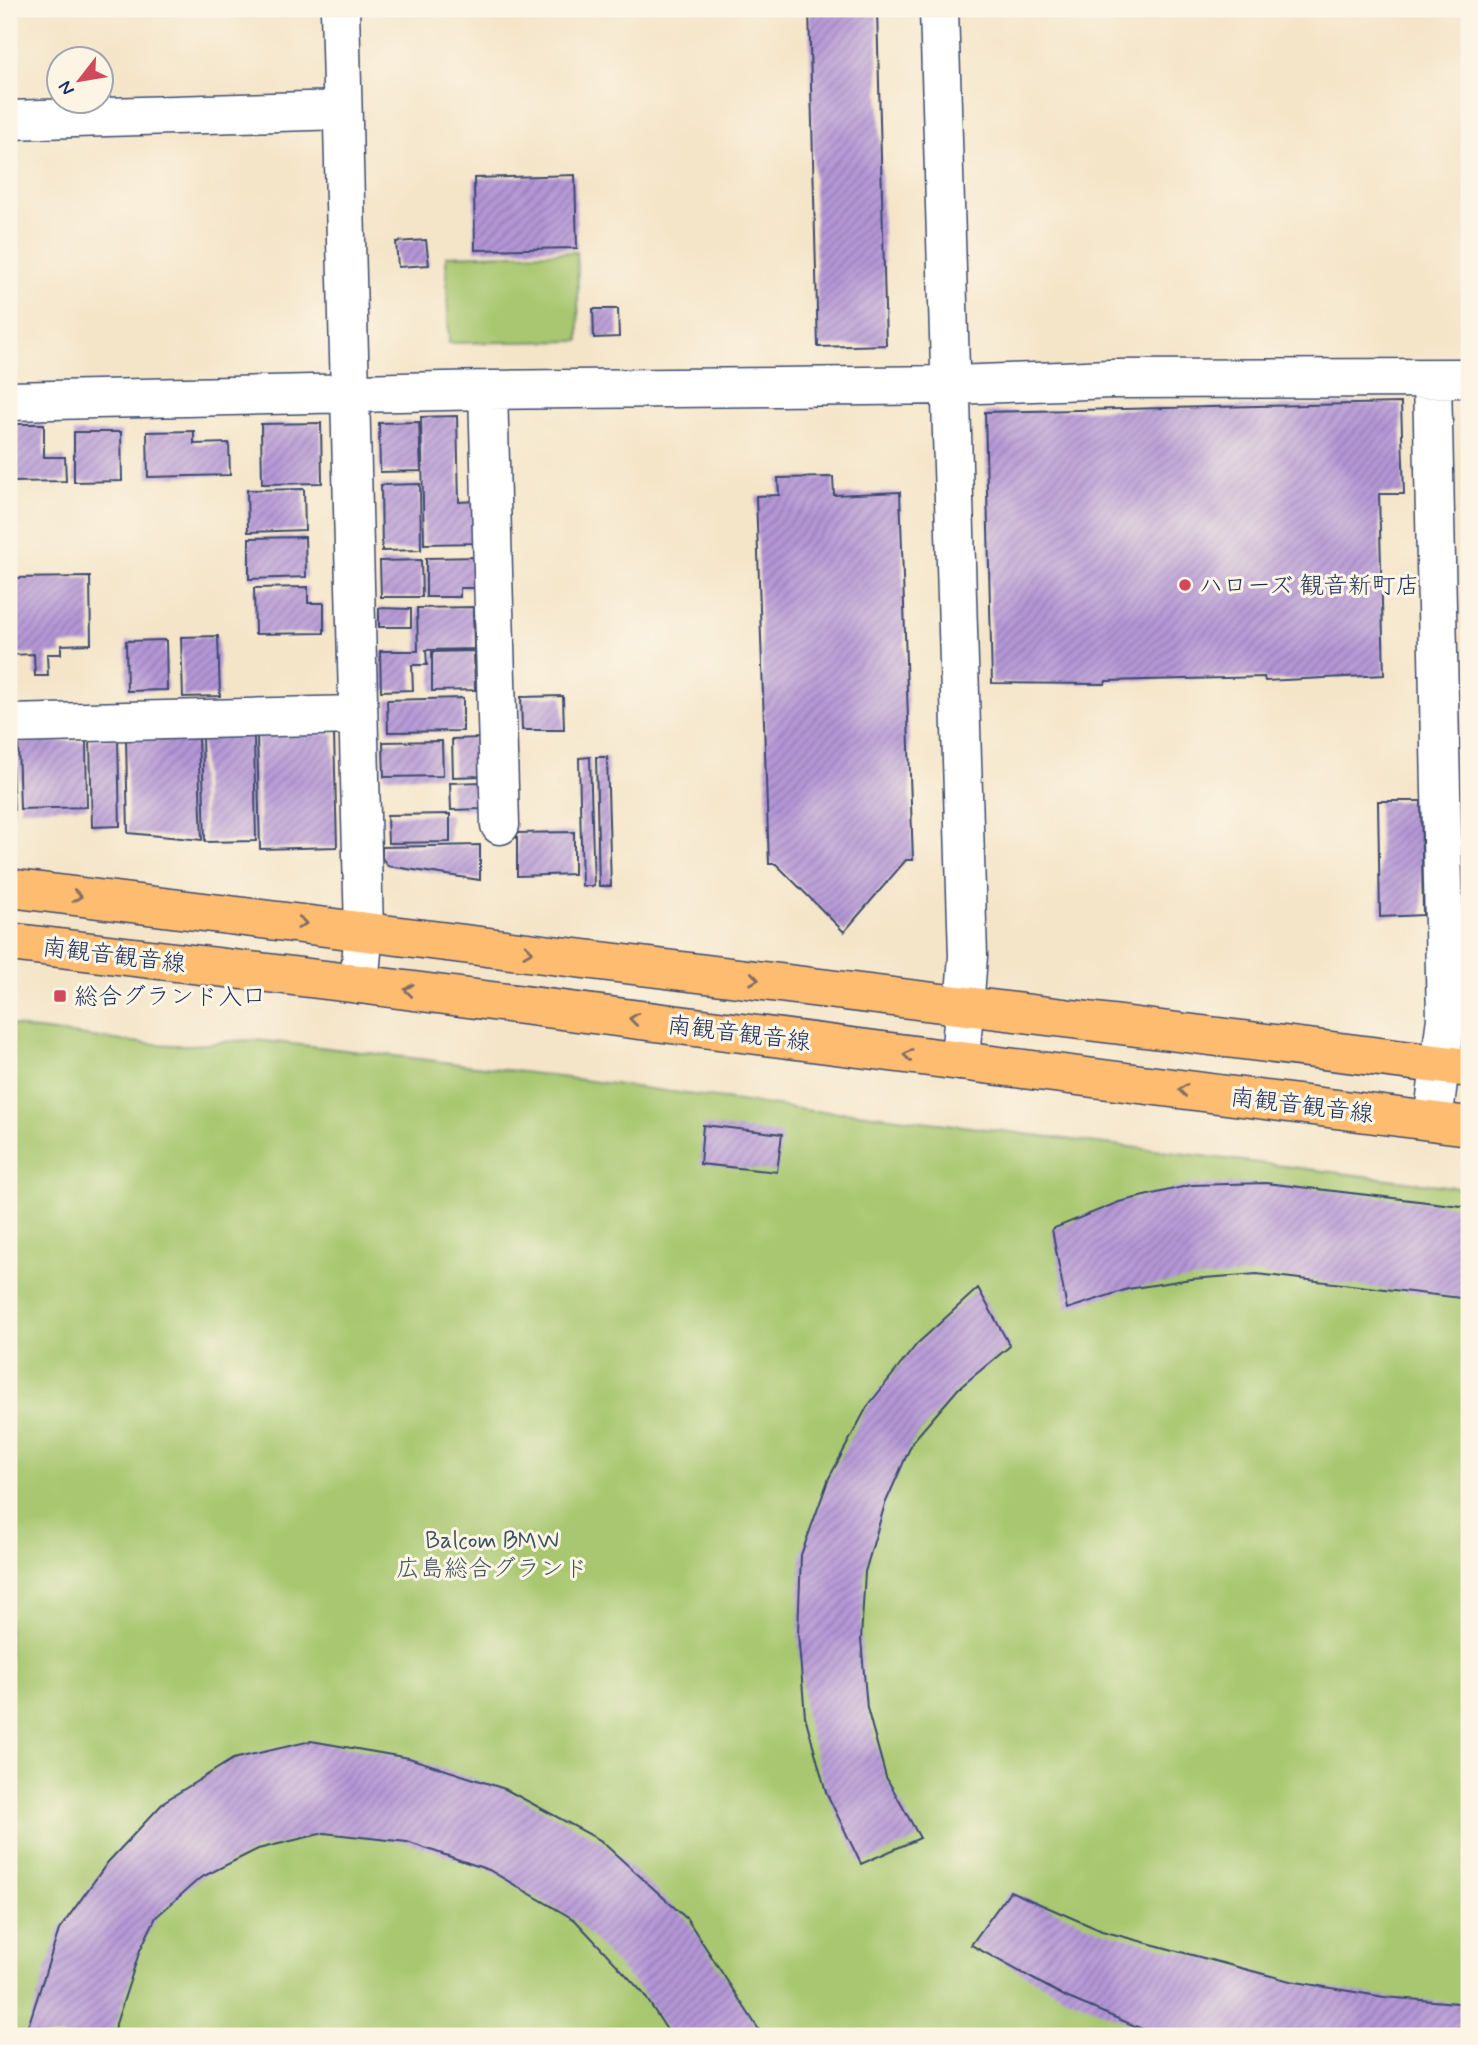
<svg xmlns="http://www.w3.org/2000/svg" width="1478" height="2045" font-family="Mynerve,'Klee One',sans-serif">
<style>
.green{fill:#a8c76f;stroke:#627b66;stroke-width:2}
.building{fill:url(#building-hatch)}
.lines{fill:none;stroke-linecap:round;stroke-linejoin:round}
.minor-casing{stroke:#3c4a6e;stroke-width:41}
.major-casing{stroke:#3c4a6e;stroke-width:41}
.minor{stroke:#fff;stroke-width:38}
.major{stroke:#fdbc6f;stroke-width:38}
.oneway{stroke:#816e66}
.poi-dot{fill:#d1495b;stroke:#fcf5e5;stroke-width:2.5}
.labels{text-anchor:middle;stroke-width:6;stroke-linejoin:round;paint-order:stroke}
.poi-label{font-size:24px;fill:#1b2f5e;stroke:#fcf5e5;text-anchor:start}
.street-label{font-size:24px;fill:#1b2f5e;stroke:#fcf5e5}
.park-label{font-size:24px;fill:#3e5562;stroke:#fcf5e5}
</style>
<defs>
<pattern id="building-hatch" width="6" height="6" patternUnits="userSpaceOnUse" patternTransform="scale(1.75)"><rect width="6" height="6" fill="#b496d6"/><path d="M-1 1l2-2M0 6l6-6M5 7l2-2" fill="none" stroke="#927bb1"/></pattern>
</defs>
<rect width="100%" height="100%" fill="#fcf5e5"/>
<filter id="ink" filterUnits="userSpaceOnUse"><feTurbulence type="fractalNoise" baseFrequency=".0143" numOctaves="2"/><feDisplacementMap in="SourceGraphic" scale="14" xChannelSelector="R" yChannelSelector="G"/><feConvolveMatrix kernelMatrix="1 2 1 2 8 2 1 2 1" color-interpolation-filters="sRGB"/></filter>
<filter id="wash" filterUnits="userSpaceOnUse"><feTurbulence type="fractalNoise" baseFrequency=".00686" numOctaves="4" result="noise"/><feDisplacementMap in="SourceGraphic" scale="28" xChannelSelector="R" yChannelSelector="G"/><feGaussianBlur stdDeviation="1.57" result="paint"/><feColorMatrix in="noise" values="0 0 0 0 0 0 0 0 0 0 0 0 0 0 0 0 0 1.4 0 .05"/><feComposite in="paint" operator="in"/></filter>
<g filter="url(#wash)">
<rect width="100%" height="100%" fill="#f4e5c9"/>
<!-- green -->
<path class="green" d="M577,252L579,341L449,343L446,256Z
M9,1024L28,1029C81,1034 138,1046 191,1045C216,1044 240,1038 265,1041C448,1061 630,1086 812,1111L857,1113L1469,1189V2036H9Z"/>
<g id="blocks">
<!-- building -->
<path class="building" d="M809,9H877L886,345L818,347Z
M575,175L577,248L475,250L474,178Z
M426,240L429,265L398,267L396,242Z
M593,309H618L619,337L594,338Z
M1401,403L1404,494H1379L1384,675L1265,681L1264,677L1106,681L1105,684L992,683L985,412Z
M457,416L459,502L478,501V543L424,544L421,417Z
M419,422L421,471L380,472L379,423Z
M321,423L322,483L262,484L261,424Z
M11,424H44V457H65L66,481L12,482Z
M194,431V444L229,443L230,475L148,477L147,432Z
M74,432H121L122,481L74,482Z
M833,477L834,495L900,492L913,860H906L844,932L776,864H769L756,496L779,495L778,478Z
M420,484L421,550L382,551L381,485Z
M304,489L305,530L248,532L247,490Z
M305,537L306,577L249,579V538Z
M482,557V588H460V597H426V558Z
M421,560L422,597H381L380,561Z
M90,577L91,644L61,645V654H47L48,676H35L34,654L9,655V578Z
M308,587V603H324V633L255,634L254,588Z
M473,607L474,649L426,650L427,665H412L413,690L381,691L380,651H418L417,608Z
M379,608L411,609V627H379Z
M218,636L220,696L183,697L181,637Z
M166,640L167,690L127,691L126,641Z
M474,651L475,690L432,691V652Z
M563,696L564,730H522L521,697Z
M463,698V731L388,732L387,700Z
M334,734L337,847L260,849L257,736Z
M254,736L256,841L205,842L202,737Z
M118,738L120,826L92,827L90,739Z
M198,738L202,840L128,833L126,739Z
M481,738L482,776L453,777L452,739Z
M9,740H11L14,811H9Z
M86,741L87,807L20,809L18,742Z
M442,741L443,776L384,777L383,742Z
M590,757L594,886H582L579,758Z
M596,757H607L611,886H599Z
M483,782V809L451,810L450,783Z
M1378,801H1421L1423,915L1380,917Z
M450,814V842L388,843L387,815Z
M574,832V874L517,876V833Z
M480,845V880L388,866L382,858V847Z
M703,1125L782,1134L777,1172L700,1164Z
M1266,1183L1469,1207V1299L1257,1274L1191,1279L1128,1289L1067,1309L1052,1229L1119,1202L1191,1185Z
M978,1288L1010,1346L958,1389L913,1441L885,1504L865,1572L861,1639L867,1708L886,1777L920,1838L861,1864L826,1792L805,1716L798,1633L801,1555L829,1478L867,1407L917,1344Z
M311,1741L409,1758L505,1789L600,1840L687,1919L763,2036H671L643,1993L575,1920L489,1870L407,1842L324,1833L258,1849L200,1878L156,1917L140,1950L112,2036H25L59,1930L108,1862L165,1801L233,1759Z
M1010,1891L1102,1931L1290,1981L1384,1997L1469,2004V2036H1159L1066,1997L971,1945Z"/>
</g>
</g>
<g filter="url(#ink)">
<use href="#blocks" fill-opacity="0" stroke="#3c4a6e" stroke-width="2"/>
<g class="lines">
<defs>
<path id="minor" d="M340,9L364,931L359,984
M939,9L968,956L960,1061
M9,120L342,110
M1432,379L1446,1018L1433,1121
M488,390L500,825
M9,401L488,390L953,385L1111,379L1469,378
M9,724L356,715"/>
<path id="major" d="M9,888L1469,1068
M9,942L359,984L1469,1126"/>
</defs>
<!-- minor casing -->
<use href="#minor" class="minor-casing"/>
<!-- major casing -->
<use href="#major" class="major-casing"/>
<!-- minor -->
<use href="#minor" class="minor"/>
<!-- major -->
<use href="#major" class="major"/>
</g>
<!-- one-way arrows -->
<defs><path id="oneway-chevron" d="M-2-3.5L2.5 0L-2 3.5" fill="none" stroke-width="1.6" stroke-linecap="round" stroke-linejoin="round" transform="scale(1.75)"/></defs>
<g class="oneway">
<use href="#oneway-chevron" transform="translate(77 896) rotate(7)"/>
<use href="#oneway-chevron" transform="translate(302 923) rotate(7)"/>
<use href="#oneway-chevron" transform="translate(528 951) rotate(7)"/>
<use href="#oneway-chevron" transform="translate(754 979) rotate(7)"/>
<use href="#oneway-chevron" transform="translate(409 990) rotate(-173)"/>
<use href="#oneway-chevron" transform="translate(634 1019) rotate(-173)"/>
<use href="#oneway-chevron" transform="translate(908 1055) rotate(-173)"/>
<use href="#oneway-chevron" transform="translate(1183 1090) rotate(-173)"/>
</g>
</g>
<!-- markers -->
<g class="poi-dot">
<circle cx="1185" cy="585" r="7"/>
<rect x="53" y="989" width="14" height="14" rx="3.5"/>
</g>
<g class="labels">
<!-- poi labels -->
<g class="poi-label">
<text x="1199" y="593">ハローズ 観音新町店</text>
<text x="74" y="1004">総合グランド入口</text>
</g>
<!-- street labels -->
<g class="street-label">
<text transform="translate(114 955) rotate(7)" y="8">南観音観音線</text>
<text transform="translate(739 1033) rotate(7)" y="8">南観音観音線</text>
<text transform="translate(1302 1105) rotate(7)" y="8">南観音観音線</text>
</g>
<!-- park labels -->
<g class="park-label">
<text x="492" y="1548">Balcom BMW<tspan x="492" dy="28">広島総合グランド</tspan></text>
</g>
</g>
<!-- margin -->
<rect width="1478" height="2045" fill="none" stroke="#fcf5e5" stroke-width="35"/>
<!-- north arrow -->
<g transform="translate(80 80) rotate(239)"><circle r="33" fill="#fcf5e5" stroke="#a2a6af" stroke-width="2"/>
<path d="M0-5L12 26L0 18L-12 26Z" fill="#d1495b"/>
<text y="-10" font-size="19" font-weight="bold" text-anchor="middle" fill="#1b2f5e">N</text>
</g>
</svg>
